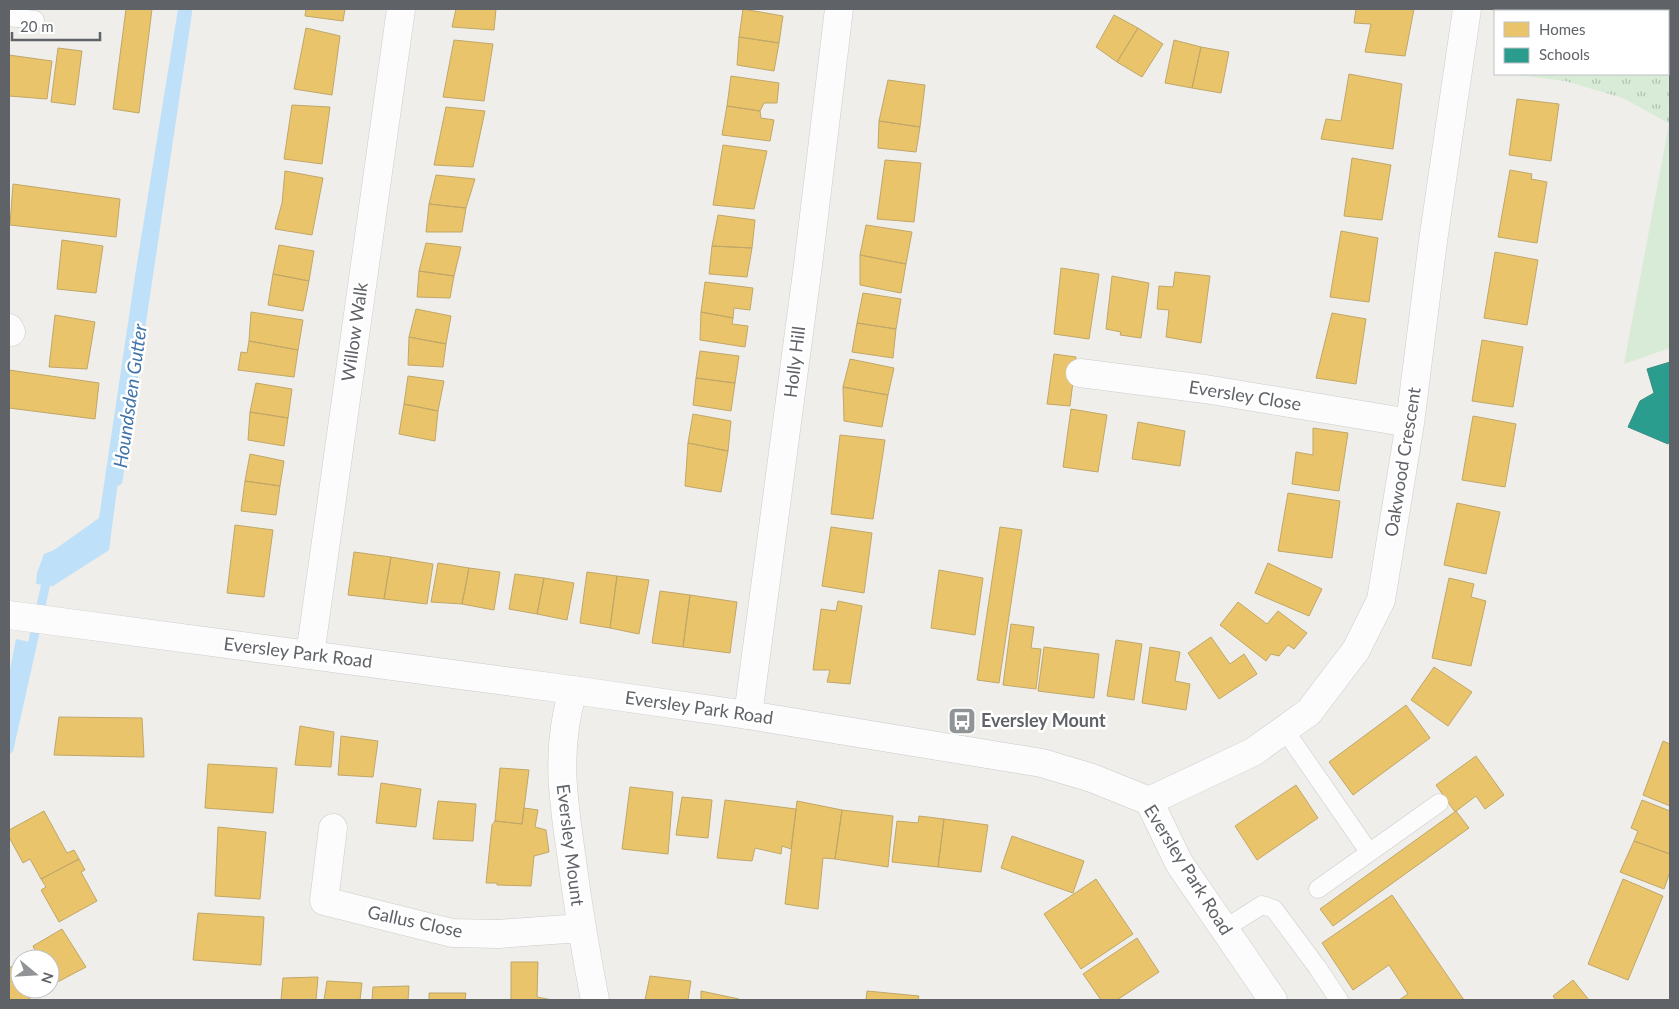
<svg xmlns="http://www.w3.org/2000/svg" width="1679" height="1009" font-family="Lato,sans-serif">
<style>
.green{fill:#d8ebd6}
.park{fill:url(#park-tufts)}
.water{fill:#bfe0f9}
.homes{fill:#e9c46a;stroke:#c0a769}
.schools{fill:#2a9d8f;stroke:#3a8c83}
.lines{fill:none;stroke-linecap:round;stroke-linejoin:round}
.stream{stroke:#bfe0f9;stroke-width:9}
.lane-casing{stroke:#cbcccc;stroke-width:19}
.street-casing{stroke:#cbcccc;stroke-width:29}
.secondary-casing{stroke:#cacacb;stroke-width:29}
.lane{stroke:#fdfcfc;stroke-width:18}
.street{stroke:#fdfcfc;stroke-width:28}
.secondary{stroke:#fdfcfc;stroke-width:28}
.labels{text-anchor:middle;stroke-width:5;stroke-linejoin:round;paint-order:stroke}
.street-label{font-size:18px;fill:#5f6368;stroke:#fff}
.poi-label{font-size:18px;font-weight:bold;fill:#5f6368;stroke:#fff;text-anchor:start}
.water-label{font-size:19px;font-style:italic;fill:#4174aa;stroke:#fff}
</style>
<defs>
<pattern id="park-tufts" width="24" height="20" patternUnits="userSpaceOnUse" patternTransform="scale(1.25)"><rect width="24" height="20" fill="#d8ebd6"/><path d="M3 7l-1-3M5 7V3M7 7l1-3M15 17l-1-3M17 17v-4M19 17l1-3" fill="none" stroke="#b2c2b1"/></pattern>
</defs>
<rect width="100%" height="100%" fill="#efeeea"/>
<!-- green -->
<path class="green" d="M1669,124L1670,348L1624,364Z"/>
<!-- park -->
<path class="park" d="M1499,9H1670V124L1623,98L1565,81L1510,74H1668V11H1499Z"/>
<!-- water -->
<path class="water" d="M178,9H186L145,277L109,550L53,586L36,584L37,573L44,554L54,550L99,518L135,276Z
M16,639L30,642L9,736V675Z"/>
<!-- homes -->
<path class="homes" d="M126,9H152L139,113L113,109Z
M306,9H345L343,21L305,16Z
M456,9H496L494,30L452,27Z
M743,9L783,16L779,43L739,37Z
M1356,9H1414L1405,56L1365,52L1371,24L1354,23Z
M1114,15L1138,28L1117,62L1096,47Z
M306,28L340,36L332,95L294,89Z
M1138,28L1163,44L1142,77L1117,62Z
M739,37L779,43L774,71L737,65Z
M454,40L493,44L484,101L443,97Z
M1174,40L1201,47L1192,88L1165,83Z
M1201,47L1229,52L1221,93L1192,88Z
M58,48L82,51L75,105L51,102Z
M9,55L52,61L47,99L9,96Z
M1349,74L1402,84L1393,149L1321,139L1326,119L1341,121Z
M731,76L779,83L777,103H764L760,111L727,106Z
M888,80L925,85L920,127L879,121Z
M1517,99L1559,104L1551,161L1509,155Z
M292,105L330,107L322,164L284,159Z
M727,106L760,111L761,118L774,120L770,141L722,135Z
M446,107L485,111L473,167L434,165Z
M879,121L920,127L916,152L878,148Z
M723,145L767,151L754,209L713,205Z
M1352,158L1391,165L1382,220L1344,216Z
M885,160L921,163L914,222L877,219Z
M1510,170L1532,174L1531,179L1547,182L1537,243L1498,237Z
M285,171L323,178L312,235L275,229L282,203Z
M436,175L475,179L466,208L429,204Z
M13,184L120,199L116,237L10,225Z
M429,204L466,208L462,232H426Z
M718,215L755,220L752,248L712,246Z
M866,225L912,232L906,264L860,255Z
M1341,231L1378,238L1369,302L1330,297Z
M62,240L103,246L96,293L57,289Z
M426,243L461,247L454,276L419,271Z
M279,245L314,251L309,281L273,274Z
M712,246L752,248L747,277L709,274Z
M1495,252L1538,260L1527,325L1484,318Z
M860,255L906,264L901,293L860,285Z
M1061,268L1099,274L1089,339L1054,334Z
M419,271L454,276L450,298L417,297Z
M1175,272L1210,276L1201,343L1166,337L1169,310L1157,309L1159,286L1173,287Z
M273,274L309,281L303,311L268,305Z
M1112,276L1149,283L1141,338L1120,335L1121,332L1106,329Z
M705,282L753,288L750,310L734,308L733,318L701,312Z
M863,293L901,299L896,329L857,323Z
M416,309L451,316L446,344L409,337Z
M251,312L303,320L298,350L249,341Z
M701,312L733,318L732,324L748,326L745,347L700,340Z
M1332,313L1366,319L1356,384L1316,378Z
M55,315L95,322L87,369L49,367Z
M857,323L896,329L893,358L852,352Z
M409,337L446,344L443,367L408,365Z
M1482,340L1523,347L1513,407L1472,401Z
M249,341L298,350L294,377L238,370L241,352L247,353Z
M700,351L739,356L735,383L696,378Z
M1054,354L1076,357L1070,406L1047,404Z
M850,359L894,368L888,395L843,387Z
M9,370L99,383L95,419L9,408Z
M408,376L444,381L438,411L404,404Z
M696,378L735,383L731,411L693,405Z
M256,383L292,389L288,418L250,412Z
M843,387L888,395L882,427L844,421Z
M404,404L438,411L435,441L399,434Z
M1071,409L1107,415L1098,472L1063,467Z
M250,412L288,418L284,446L248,440Z
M693,414L731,421L728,451L688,443Z
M1473,416L1516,424L1505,487L1462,480Z
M1138,422L1185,431L1180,466L1132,459Z
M1313,428L1348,433L1339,491L1292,484L1296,452L1313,455Z
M840,435L885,440L873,519L831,514Z
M688,443L728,451L721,492L685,486Z
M250,454L284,461L280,486L245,481Z
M245,481L280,486L276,515L241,511Z
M1288,493L1340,501L1332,558L1278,551Z
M1457,503L1500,512L1486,574L1444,565Z
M235,525L273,530L264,597L227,593Z
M831,527L872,533L864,593L822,586Z
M1000,527L1022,530L999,683L977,680Z
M354,552L391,557L384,599L348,595Z
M391,557L433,564L427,604L384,599Z
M438,563L469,568L462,604L431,602Z
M1268,563L1322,589L1309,616L1255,593Z
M469,568L500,572L494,610L462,604Z
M939,570L983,578L975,635L931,628Z
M587,572L617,576L610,628L580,623Z
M515,574L544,578L537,614L509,609Z
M617,576L649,580L639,634L610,628Z
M544,578L574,583L567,620L537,614Z
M1449,578L1474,584L1471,597L1486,601L1471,666L1432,658Z
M660,591L690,595L683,647L652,643Z
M690,595L737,602L730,653L683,647Z
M838,601L862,606L850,684L827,682L830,670H813L821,609L836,611Z
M1238,602L1267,624L1278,611L1307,633L1294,649L1288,645L1279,656L1271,654L1266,661L1220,625Z
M1011,624L1034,627L1031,648L1041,649L1036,689L1003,685Z
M1211,637L1230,664L1244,654L1257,674L1219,699L1188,653Z
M1116,640L1142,644L1134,700L1107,696Z
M1044,647L1099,654L1094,698L1038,691Z
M1150,647L1180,652L1175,681L1190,684L1186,710L1142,703Z
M1434,667L1472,692L1448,726L1411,700Z
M1406,705L1430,738L1353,795L1329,762Z
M59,717L142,718L144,757L54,755Z
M300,726L334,732L331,767L295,765Z
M341,736L378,741L373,777L338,775Z
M1663,741L1670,744V806L1643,795Z
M1476,756L1504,795L1485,809L1476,796L1455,812L1436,785Z
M208,764L277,768L273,813L205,808Z
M500,768L529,770L522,824L495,821Z
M381,783L421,789L416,827L376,823Z
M1296,785L1318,818L1257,860L1235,826Z
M630,787L673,792L668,854L622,849Z
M682,797L712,800L708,838L676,835Z
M725,800L796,809L791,849L782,846L781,854L755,848L752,861L717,858Z
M1642,800L1670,811V854L1634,841L1638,831L1631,828Z
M438,801L476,804L473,841L433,839Z
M797,801L842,810L835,859L823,858L818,909L785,904Z
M524,808L538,810L535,827L546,830L549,852L534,856L531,886L497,885V883H486L492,825L495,821L522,824Z
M842,810L893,816L888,867L835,859Z
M44,811L67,853L74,850L79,859L41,879L30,859L23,863L9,837V830Z
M1456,811L1469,828L1333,926L1320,909Z
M919,816L944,819L938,867L892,862L897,821L918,823Z
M944,819L988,825L981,872L938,867Z
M218,827L266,832L260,899L215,896Z
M1012,836L1084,861L1073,893L1001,868Z
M1634,841L1670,854V872L1664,889L1620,872Z
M79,859L85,870L81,872L97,901L59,922L41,890L46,887L41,879Z
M1096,879L1133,934L1081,969L1044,914Z
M1623,879L1663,896L1628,980L1588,964Z
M1392,895L1464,1000H1399L1408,994L1389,965L1353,990L1322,943Z
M198,913L264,917L261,965L193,960Z
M62,929L86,967L50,986V959H24L36,953L33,946Z
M1137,938L1159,972L1117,1000H1101L1083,974Z
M19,962L20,989L43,990L27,1000H9V968Z
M511,962H538L537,997L552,1000H511Z
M650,976L691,981L688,1000H645Z
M318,977L316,1000H281L283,978Z
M1573,980L1589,1000H1556L1553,996Z
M327,981L362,983L360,1000H324Z
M409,986L408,1000H372L373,987Z
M701,991L739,999V1000H701Z
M867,991L919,996L918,1000H866Z
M429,993H466L465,1000H429Z"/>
<!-- schools -->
<path class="schools" d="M1670,362V439L1668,444L1628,427L1640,401L1654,393L1647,369Z"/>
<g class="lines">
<!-- stream -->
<path class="stream" d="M118,481L188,9
M9,749L48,574"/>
<defs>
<path id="lane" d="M9,17L35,20
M1284,729L1369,852
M1318,889L1439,803
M1224,929L1262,905L1274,909L1317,967L1339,1000"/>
<path id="street" d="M9,328L11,332
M1080,373L1205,389L1410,423
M310,655L401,9
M573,690C555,751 563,799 572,860C578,907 586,954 595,1000
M748,715L808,265L839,9
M1149,801L1253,752L1309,712L1356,650L1381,600L1410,423L1433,241L1467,9
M333,828L324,901L452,933L498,934L581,928"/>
<path id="secondary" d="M9,615L573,690L748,715L1042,763L1092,778L1149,801L1179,863L1273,1000"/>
</defs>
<!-- lane casing -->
<use href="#lane" class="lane-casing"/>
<!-- street casing -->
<use href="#street" class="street-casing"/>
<!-- secondary casing -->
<use href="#secondary" class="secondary-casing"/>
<!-- lane -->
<use href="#lane" class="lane"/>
<!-- street -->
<use href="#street" class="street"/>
<!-- secondary -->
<use href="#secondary" class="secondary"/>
</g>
<!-- icons -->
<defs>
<symbol id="bus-square" viewBox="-11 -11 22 22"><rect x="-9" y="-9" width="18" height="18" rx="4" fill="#919496" stroke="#fff"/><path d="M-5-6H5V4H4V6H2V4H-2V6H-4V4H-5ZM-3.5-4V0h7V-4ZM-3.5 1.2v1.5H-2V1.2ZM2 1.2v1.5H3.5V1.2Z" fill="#fff"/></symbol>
</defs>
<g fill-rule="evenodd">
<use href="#bus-square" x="946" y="705" width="32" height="32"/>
</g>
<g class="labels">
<!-- street labels -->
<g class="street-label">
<text transform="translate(355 332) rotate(-82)" y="6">Willow Walk</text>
<text transform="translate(795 362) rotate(-83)" y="6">Holly Hill</text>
<text transform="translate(1245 396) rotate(9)" y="6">Eversley Close</text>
<text transform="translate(1403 462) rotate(-81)" y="6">Oakwood Crescent</text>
<text transform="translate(298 653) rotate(7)" y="6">Eversley Park Road</text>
<text transform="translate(699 708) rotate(8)" y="6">Eversley Park Road</text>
<text transform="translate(570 845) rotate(83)" y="6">Eversley Mount</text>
<text transform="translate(1188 870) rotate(58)" y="6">Eversley Park Road</text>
<text transform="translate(415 922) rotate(12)" y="6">Gallus Close</text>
</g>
<!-- poi labels -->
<g class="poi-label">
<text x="981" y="727">Eversley Mount</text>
</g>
<!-- water labels -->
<g class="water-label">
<text transform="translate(130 396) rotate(-82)" y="7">Houndsden Gutter</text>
</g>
</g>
<!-- border -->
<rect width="1679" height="1009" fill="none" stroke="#5f6368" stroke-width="20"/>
<!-- legend -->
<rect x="1494" y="10" width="175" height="65" fill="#ffffff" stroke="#bfc1c3"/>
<rect x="1504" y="22" width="25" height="15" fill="#e9c46a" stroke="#bfc1c3"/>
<text x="1539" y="35" font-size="15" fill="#5f6368">Homes</text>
<rect x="1504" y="48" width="25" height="15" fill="#2a9d8f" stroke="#bfc1c3"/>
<text x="1539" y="60" font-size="15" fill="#5f6368">Schools</text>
<!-- north arrow -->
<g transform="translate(35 974) rotate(108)"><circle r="24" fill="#ffffff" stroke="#bfc1c3"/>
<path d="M0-4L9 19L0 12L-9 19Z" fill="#919496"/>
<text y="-8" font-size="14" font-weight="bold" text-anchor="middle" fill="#5f6368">N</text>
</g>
<!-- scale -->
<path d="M12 32v8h88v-8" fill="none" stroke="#5f6368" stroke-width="2.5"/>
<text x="20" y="32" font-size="15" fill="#5f6368" stroke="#ffffff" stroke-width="4" paint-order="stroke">20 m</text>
</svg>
